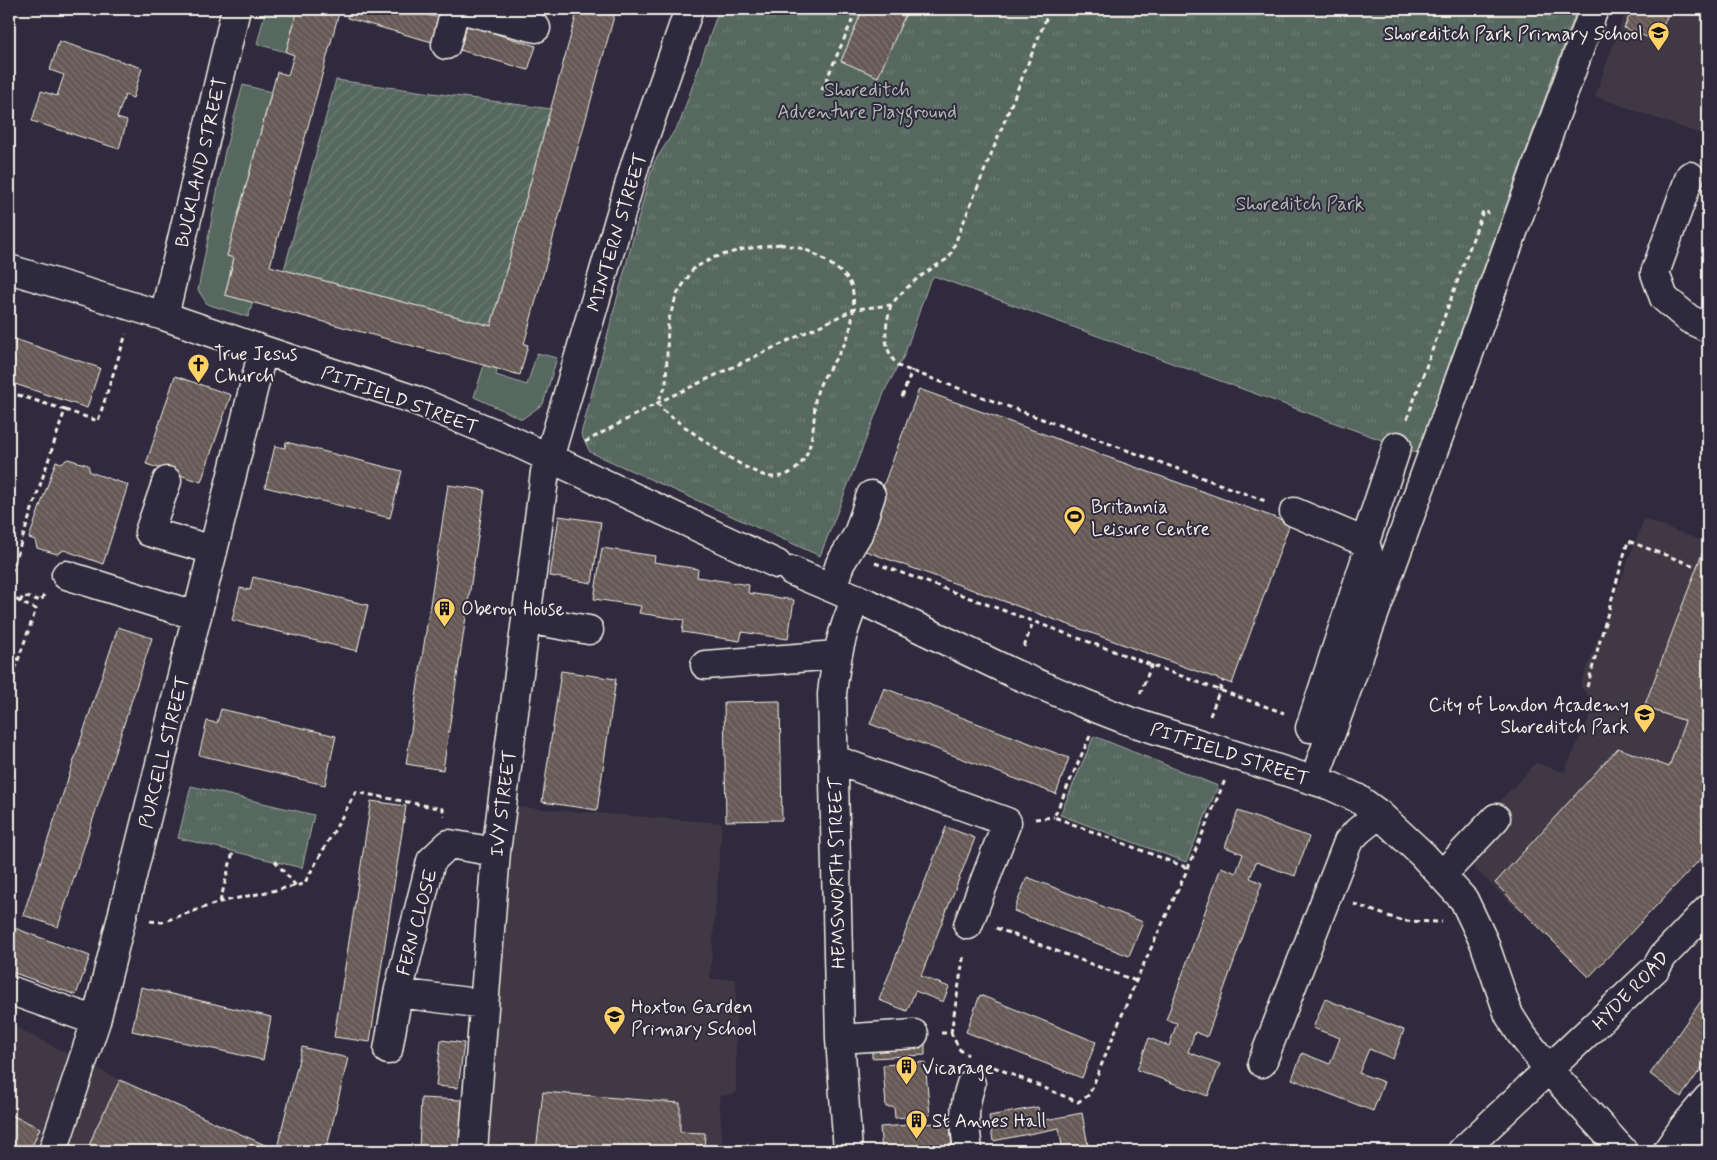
<svg xmlns="http://www.w3.org/2000/svg" width="1717" height="1160" font-family="Mynerve,sans-serif">
<style>
.built{fill:#3f3844}
.grass{fill:#566860;stroke:#a5aca4}
.park{fill:url(#park-tufts);stroke:#a5aca4}
.garden{fill:url(#garden-furrows);stroke:#a5aca4}
.building{fill:url(#building-back-hatch);stroke:#f4f1e8}
.lines{fill:none;stroke-linecap:round;stroke-linejoin:round}
.minor-casing{stroke:#f4f1e8;stroke-width:31}
.path{stroke:#f4f1e8;stroke-width:3;stroke-dasharray:5 4;stroke-linecap:butt}
.minor{stroke:#2f2a3d;stroke-width:28}
.labels{text-anchor:middle;stroke-width:4;stroke-linejoin:round;paint-order:stroke}
.poi-label{font-size:19px;fill:#f4f1e8;stroke:#2f2a3d;text-anchor:start}
.park-label{font-size:19px;fill:#b5bab2;stroke:#2f2a3d}
.street-label{font-size:19px;fill:#f4f1e8;stroke:#2f2a3d}
</style>
<defs>
<pattern id="park-tufts" width="24" height="20" patternUnits="userSpaceOnUse" patternTransform="scale(1.25)"><rect width="24" height="20" fill="#566860"/><path d="M3 7l-1-3M5 7V3M7 7l1-3M15 17l-1-3M17 17v-4M19 17l1-3" fill="none" stroke="#6f7e77"/></pattern>
<pattern id="garden-furrows" width="10" height="10" patternUnits="userSpaceOnUse" patternTransform="scale(1.25)"><rect width="10" height="10" fill="#566860"/><path d="M-1 1l2-2M0 10L10 0M9 11l2-2" fill="none" stroke="#6f7e77"/></pattern>
<pattern id="building-back-hatch" width="6" height="6" patternUnits="userSpaceOnUse" patternTransform="scale(1.25)"><rect width="6" height="6" fill="#655955"/><path d="M-1 5l2 2M0 0l6 6M5-1l2 2" fill="none" stroke="#7c716d"/></pattern>
</defs>
<rect width="100%" height="100%" fill="#2f2a3d"/>
<filter id="ink" filterUnits="userSpaceOnUse"><feTurbulence type="fractalNoise" baseFrequency=".02" numOctaves="2"/><feDisplacementMap in="SourceGraphic" scale="10" xChannelSelector="R" yChannelSelector="G"/><feConvolveMatrix kernelMatrix="1 2 1 2 8 2 1 2 1" color-interpolation-filters="sRGB"/></filter>
<g filter="url(#ink)">
<!-- built -->
<path class="built" d="M1626,9H1708V137L1595,96Z
M1644,519L1708,543V851L1589,977L1454,849L1536,763L1564,772L1595,705L1580,686Z
M517,807L722,823L710,979H736V1094L719,1096L723,1151H484Z
M9,1024L120,1080L281,1151H9Z"/>
<!-- grass -->
<path class="grass" d="M266,9H298L286,52L257,44Z
M243,85L271,92L227,256L234,258L225,294L253,302L248,317L207,304L198,290L225,151Z
M537,353L557,358L543,404L522,419L474,397L484,365L497,369L496,375L527,385Z"/>
<!-- park -->
<path class="park" d="M719,9H1577L1417,453L934,276L929,283L904,356L886,388L820,556L590,452L581,434L650,175L655,161L680,122Z
M1094,736L1218,786L1186,862L1060,815Z
M191,786L314,815L302,868L178,838Z"/>
<!-- garden -->
<path class="garden" d="M336,80L551,109L491,326L284,270Z"/>
<!-- building -->
<path class="building" d="M298,9H340L270,266L491,326L578,9H616L524,344L528,345L520,375L225,295L234,258L227,256L277,72L288,75L294,55L286,52Z
M350,9H406L439,18L432,42L347,18Z
M505,9H546L544,19Z
M863,9H902L907,11L878,77L841,61Z
M1632,9H1670L1657,41L1624,28Z
M467,25L536,46L528,70L460,50Z
M59,41L142,68L133,98L125,95L117,118L127,121L119,149L32,121L41,91L57,96L64,75L50,70Z
M9,337L100,368L87,408L9,382Z
M175,376L231,395L201,482L146,464Z
M919,389L1290,523L1232,684L860,549Z
M286,442L402,471L390,518L265,487L275,446L285,448Z
M68,459L88,465L90,472L128,485L103,564L64,550L57,554L37,548L35,540L29,538L56,461L61,463Z
M448,485L485,490L443,770L406,764Z
M559,516L601,522L592,583L550,576Z
M1706,543H1708V851L1589,977L1495,883L1618,748L1669,767L1685,721L1644,707Z
M602,548L655,556L654,562L698,569L697,577L749,585L748,593L794,600L788,639L742,632L740,641L682,632L684,620L639,613L641,606L594,599Z
M253,577L368,605L357,651L232,620L240,588L250,590Z
M118,627L152,638L58,927L23,915Z
M561,671L616,679L597,810L542,802Z
M884,688L1069,758L1056,794L870,724Z
M780,701L782,820L726,821L724,702Z
M221,709L336,736L325,785L199,755L207,721L217,723Z
M371,801L406,806L370,1042L334,1037Z
M1238,811L1309,837L1295,876L1256,862L1250,878L1262,883L1207,1037L1195,1032L1188,1052L1220,1064L1208,1096L1137,1070L1149,1038L1169,1046L1177,1023L1166,1020L1221,867L1236,873L1243,854L1225,847Z
M946,827L975,838L921,976L949,987L943,1002L915,991L907,1011L879,1000Z
M1027,877L1143,922L1129,956L1014,911Z
M9,926L90,956L76,995L9,971Z
M141,987L271,1017L263,1060L132,1031Z
M1708,991V1059L1681,1097L1650,1074Z
M980,995L1096,1042L1082,1078L966,1032Z
M1325,999L1404,1030L1393,1059L1369,1049L1359,1073L1384,1082L1373,1111L1292,1079L1302,1053L1330,1064L1340,1038L1313,1028Z
M441,1040L464,1043L458,1088L436,1086Z
M925,1042V1055L872,1058V1044Z
M302,1047L348,1058L326,1151H292L277,1148Z
M925,1062L930,1115L895,1118L894,1107H886L883,1065Z
M120,1080L276,1150V1151H87L96,1128Z
M543,1092L680,1103V1132L705,1133L704,1151H536Z
M421,1098L462,1100L460,1151H419Z
M1038,1107L1040,1121L1082,1113L1089,1151H1063L1059,1128L993,1141L989,1116Z
M9,1114L40,1128L30,1151H9Z
M950,1122L952,1151H882L880,1127Z"/>
<g class="lines">
<defs>
<path id="minor" d="M459,9L536,28
M446,45L455,9
M1690,176L1655,273L1664,298L1689,319L1708,328
M9,269L164,316L263,350L415,400L513,441L777,564
M164,316L236,9
M167,481L149,532L213,550
M1294,512L1365,542L1397,446
M792,571L867,603L1015,674L1083,703L1129,721L1331,786L1357,798L1379,814L1423,855L1464,900L1484,942L1509,1015L1521,1034L1549,1070L1623,1151
M66,575L197,616
M832,588L840,564L858,534L871,495
M526,619L589,630
M705,665L837,655
M1310,728L1368,552L1365,542
M833,759L1007,822L968,925
M1314,780L1594,9
M1442,875L1496,818
M9,990L96,1021
M398,993L484,1004
M840,1039L914,1034
M388,1050L398,993L431,861L449,844L496,852
M1262,1063L1348,842L1358,831L1379,814
M1683,1128L1708,1140
M53,1151L96,1021L263,350
M473,1151L496,852L545,472L636,162L689,9
M848,1151L840,1039L832,694C836,658 841,632 856,599
M968,1151C965,1124 962,1111 971,1084
M1462,1151L1656,968L1663,956L1708,909
M1667,1151L1683,1128L1708,1098"/>
</defs>
<!-- minor casing -->
<use href="#minor" class="minor-casing"/>
<!-- path -->
<path class="path" d="M822,90L857,9
M780,244C789,246 799,247 806,250C817,254 844,272 849,281C858,294 852,330 845,343C836,361 821,376 816,396C814,403 815,412 814,419C812,446 805,476 773,477C750,477 687,428 666,413L657,403L666,386L668,322L677,294L694,268L715,257L744,249Z
M891,305C885,329 881,346 898,366L1268,502
M9,392L65,410L9,579
M902,397L912,370
M65,410L98,421L126,334
M1407,419L1483,211L1489,213
M585,442L657,403L855,309L891,305C909,283 925,272 949,258L1050,9
M875,563L1219,690L1284,713
M9,594L20,602L36,609L9,686
M20,602L23,596L41,601L45,593
M1024,647L1033,622
M1587,687L1628,541L1697,567
M1140,694L1152,664
M1210,716L1223,681
M1090,736L1054,817L1188,868
M1035,819L1054,817
M275,861L296,886
M220,902L233,852
M1354,904L1402,921L1442,922
M150,921L162,922L220,902L304,884L356,792L443,809L444,816
M996,928L1136,981
M941,1033H951L960,1050L968,1055
M951,1033L964,953
M994,1067L1078,1102L1089,1095L1136,981L1188,868L1225,780"/>
<!-- minor -->
<use href="#minor" class="minor"/>
</g>
</g>
<!-- icons -->
<defs>
<symbol id="school-pin" viewBox="-11 -11 22 30"><path d="M0 17L-7.5 6A9.5 9.5 0 1 1 7.5 6Z" fill="#ffd166" stroke="#2f2a3d"/><path d="M0-5L7-2L0 1L-7-2ZM-4 1L0 2.5L4 1V4Q0 6-4 4Z" fill="#111"/></symbol>
<symbol id="church-pin" viewBox="-11 -11 22 30"><path d="M0 17L-7.5 6A9.5 9.5 0 1 1 7.5 6Z" fill="#ffd166" stroke="#2f2a3d"/><path d="M-1.2-6h2.4v3.5h3.3v2.4h-3.3V6h-2.4V-.1h-3.3v-2.4h3.3Z" fill="#111"/></symbol>
<symbol id="stadium-pin" viewBox="-11 -11 22 30"><path d="M0 17L-7.5 6A9.5 9.5 0 1 1 7.5 6Z" fill="#ffd166" stroke="#2f2a3d"/><path d="M0-5a6.5 5 0 1 0 0 10a6.5 5 0 1 0 0-10ZM-3.5-1.8h7v3.6h-7Z" fill="#111"/></symbol>
<symbol id="building-pin" viewBox="-11 -11 22 30"><path d="M0 17L-7.5 6A9.5 9.5 0 1 1 7.5 6Z" fill="#ffd166" stroke="#2f2a3d"/><path d="M-4-6H4V6H1V3H-1V6H-4ZM-2.5-4.3h1.7v1.8h-1.7ZM.8-4.3h1.7v1.8H.8ZM-2.5-1h1.7V.8h-1.7ZM.8-1h1.7V.8H.8Z" fill="#111"/></symbol>
</defs>
<g fill-rule="evenodd">
<use href="#school-pin" x="1646" y="20" width="25" height="34"/>
<use href="#church-pin" x="186" y="352" width="25" height="34"/>
<use href="#stadium-pin" x="1062" y="504" width="25" height="34"/>
<use href="#building-pin" x="432" y="596" width="25" height="34"/>
<use href="#school-pin" x="1632" y="702" width="25" height="34"/>
<use href="#school-pin" x="602" y="1004" width="25" height="34"/>
<use href="#building-pin" x="894" y="1054" width="25" height="34"/>
<use href="#building-pin" x="904" y="1108" width="25" height="34"/>
</g>
<g class="labels">
<!-- poi labels -->
<g class="poi-label">
<text x="1643" y="40" text-anchor="end">Shoreditch Park Primary School</text>
<text x="214" y="360">True Jesus<tspan x="214" dy="22">Church</tspan></text>
<text x="1091" y="513">Britannia<tspan x="1091" dy="22">Leisure Centre</tspan></text>
<text x="461" y="615">Oberon House</text>
<text x="1629" y="711" text-anchor="end">City of London Academy<tspan x="1629" dy="22">Shoreditch Park</tspan></text>
<text x="631" y="1013">Hoxton Garden<tspan x="631" dy="22">Primary School</tspan></text>
<text x="922" y="1074">Vicarage</text>
<text x="932" y="1127">St Annes Hall</text>
</g>
<!-- park labels -->
<g class="park-label">
<text x="867" y="96">Shoreditch<tspan x="867" dy="22">Adventure Playground</tspan></text>
<text x="1300" y="210">Shoreditch Park</text>
</g>
<!-- street labels -->
<g class="street-label">
<text transform="translate(200 162) rotate(-77)" y="7">BUCKLAND STREET</text>
<text transform="translate(616 232) rotate(-73)" y="7">MINTERN STREET</text>
<text transform="translate(400 399) rotate(20)" y="7">PITFIELD STREET</text>
<text transform="translate(163 752) rotate(-76)" y="7">PURCELL STREET</text>
<text transform="translate(1230 753) rotate(18)" y="7">PITFIELD STREET</text>
<text transform="translate(502 803) rotate(-83)" y="7">IVY STREET</text>
<text transform="translate(836 873) rotate(-91)" y="7">HEMSWORTH STREET</text>
<text transform="translate(416 922) rotate(-75)" y="7">FERN CLOSE</text>
<text transform="translate(1630 990) rotate(-46)" y="7">HYDE ROAD</text>
</g>
</g>
<!-- margin -->
<rect width="1717" height="1160" fill="none" stroke="#2f2a3d" stroke-width="30"/>
<rect x="15" y="15" width="1687" height="1130" fill="none" stroke="#f4f1e8" stroke-width="2" filter="url(#ink)"/>
</svg>
